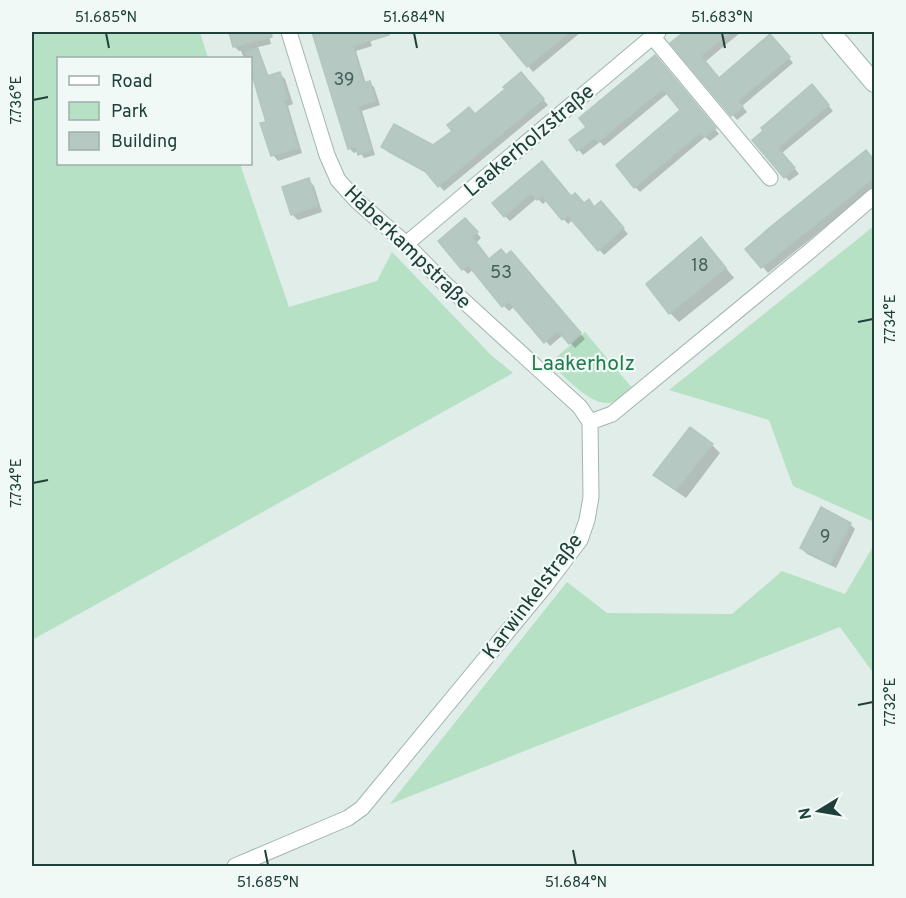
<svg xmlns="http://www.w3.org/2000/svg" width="906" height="898" font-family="Overpass,sans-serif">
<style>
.green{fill:#b6e1c5}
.shadow{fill:#0003}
.building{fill:#b5c8c1;stroke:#b2c7c0;stroke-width:1.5}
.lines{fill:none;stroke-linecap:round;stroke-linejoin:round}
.minor-casing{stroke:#a2b6b0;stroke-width:17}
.secondary-casing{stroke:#9dbab2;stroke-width:20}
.minor{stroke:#fff;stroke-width:15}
.secondary{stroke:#fff;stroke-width:18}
.ticks{fill:none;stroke:#1f4039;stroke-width:2}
.labels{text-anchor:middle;stroke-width:4.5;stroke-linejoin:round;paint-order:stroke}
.number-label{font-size:18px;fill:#44625b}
.street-label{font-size:21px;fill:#1f4039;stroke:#f1f9f6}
.park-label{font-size:21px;fill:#247b4c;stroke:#f1f9f6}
.neatline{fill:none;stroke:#1f4039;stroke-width:2}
.ticks-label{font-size:15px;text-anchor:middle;fill:#1f4039}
</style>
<rect width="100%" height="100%" fill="#e0ede8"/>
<!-- green -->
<path class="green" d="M32,32H200L208,58H58V164H240L289,307L377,281L392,252L491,355L513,373L32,640Z
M874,226V522L793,486L769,420L669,390Z
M585,332L633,389C628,393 623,399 617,401C594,412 566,377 550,363Z
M874,545V674L840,627L390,804L567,582L607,613L732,614L782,571L845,594Z"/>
<!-- shadow -->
<path class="shadow" d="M230,32H268L271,44L258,47L269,77L280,74L285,79L293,104L288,106L302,153L278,161L273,155L268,123L254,79L250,76V58H244L241,51H239L234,46Z
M313,32H367L372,46L356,51L366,84L369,82L374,87L380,105L362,111L375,155L364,158L359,151L354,153L349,148Z
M500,32H581L533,72Z
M686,32H741L705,62L719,79L775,41L793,63L742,106L747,112L737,120L672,43Z
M660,62L719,134L710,141L705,137L640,192L635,187L682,110L668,93L604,146L600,142L583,155L571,140L588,127Z
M526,79L548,105L444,191L430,175L388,152L383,147H434Z
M816,91L833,111L782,153L799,174L789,181L754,141Z
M866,152L874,161V188L768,273L748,249Z
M542,163L571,198L584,205L589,201L595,208H606L628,234L604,255L573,220L568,224L547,200L543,204L537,198L510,221L505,216Z
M308,180L314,186L322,212L298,220L292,214Z
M470,225L481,238L476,243L490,261L507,257L516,258L585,339L575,348L563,335L550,346L515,306L509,311L504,306L474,269L468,274L463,269Z
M710,248L734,278L679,322L670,313L648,284Z
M712,445L720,453L686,498L664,483L655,475Z
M850,524L855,529L836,568L807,554L801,548Z"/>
<!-- building -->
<path class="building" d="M229,32H271L272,37L233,47Z
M312,32H389V35L353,46L363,83L370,81L376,101L358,106L372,150L358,155L356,147L348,149Z
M498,32H570L527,67Z
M684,32H731L701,56L719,78L770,34L790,57L738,101L743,107L731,116L670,43Z
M257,48L267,76L280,72L288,99L284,100L298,148L271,156L260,123L266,122L250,68V58H248L246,52Z
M655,55L716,128L704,137L700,133L634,188L616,165L680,110L663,89L598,142L595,138L577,151L569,140L586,127L579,118Z
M521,72L544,99L438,187L425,171L381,147L394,124L433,145L452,131L447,125L469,107L475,114L505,89L503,87Z
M812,84L829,105L778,148L795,168L784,178L752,140L763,131L761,128Z
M866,150L874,160V178L761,268L745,249L774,224Z
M542,161L571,196L575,193L584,203L589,199L594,207L601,201L624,228L598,251L568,216L562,220L542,196L537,200L531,193L504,217L492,203Z
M309,178L318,206L291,215L282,187Z
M465,218L478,232L472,237L489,259L501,249L506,255L511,251L581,333L569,344L558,331L544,343L509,302L502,307L468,265L462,270L438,241Z
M701,237L726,268L669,314L646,284Z
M690,427L713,444L676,490L653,475Z
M821,507L851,523L830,564L800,548Z"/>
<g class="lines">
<defs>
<path id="minor" d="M289,32L327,155L338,180L356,200L406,244L443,282L580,407L590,422
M652,36L770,178
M406,244L658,32
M590,422L612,414L810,251L874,196
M235,866L348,818L362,808L546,585L580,540L587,520L591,497L590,422"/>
<path id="secondary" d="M831,32L874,83"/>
</defs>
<!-- minor casing -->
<use href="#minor" class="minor-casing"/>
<!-- secondary casing -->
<use href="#secondary" class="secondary-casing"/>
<!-- minor -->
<use href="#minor" class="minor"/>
<!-- secondary -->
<use href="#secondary" class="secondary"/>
</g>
<!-- ticks -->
<path class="ticks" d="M106,33L109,48M414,33L417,48M722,33L725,48M33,100L48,97M858,322L873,319M33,483L48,480M858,705L873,702M265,850L268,865M573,850L576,865"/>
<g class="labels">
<!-- number labels -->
<g class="number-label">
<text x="344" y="85">39</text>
<text x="700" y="271">18</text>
<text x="501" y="278">53</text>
<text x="825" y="542">9</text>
</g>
<!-- street labels -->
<g class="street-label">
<text transform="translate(529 140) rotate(-40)" y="7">Laakerholzstraße</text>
<text transform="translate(408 247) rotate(44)" y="7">Haberkampstraße</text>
<text transform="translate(532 596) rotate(-53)" y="7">Karwinkelstraße</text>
</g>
<!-- park labels -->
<g class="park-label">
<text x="583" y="370">Laakerholz</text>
</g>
</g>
<!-- border -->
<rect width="906" height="898" fill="none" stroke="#f1f9f6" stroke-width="66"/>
<!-- legend -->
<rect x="57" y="57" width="195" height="108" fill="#f1f9f6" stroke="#9dafaa" stroke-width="1.5"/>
<rect x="69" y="76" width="30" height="9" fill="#ffffff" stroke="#9dafaa" stroke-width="1.5"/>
<text x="111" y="87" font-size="18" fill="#1f4039">Road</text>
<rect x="69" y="102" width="30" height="18" fill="#b6e1c5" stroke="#9dafaa" stroke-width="1.5"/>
<text x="111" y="117" font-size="18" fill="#1f4039">Park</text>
<rect x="69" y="132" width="30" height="18" fill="#b5c8c1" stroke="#9dafaa" stroke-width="1.5"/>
<text x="111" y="147" font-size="18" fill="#1f4039">Building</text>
<!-- north arrow -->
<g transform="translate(819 811) rotate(259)" stroke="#f1f9f6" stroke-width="4.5" paint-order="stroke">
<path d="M0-4.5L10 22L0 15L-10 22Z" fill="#1f4039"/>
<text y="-9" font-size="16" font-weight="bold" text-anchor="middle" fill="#1f4039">N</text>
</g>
<rect x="33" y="33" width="840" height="832" class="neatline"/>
<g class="ticks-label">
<text x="106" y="22">51.685°N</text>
<text x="414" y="22">51.684°N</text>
<text x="722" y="22">51.683°N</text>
<text transform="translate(16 100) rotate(-90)" y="5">7.736°E</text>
<text transform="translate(890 319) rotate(-90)" y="5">7.734°E</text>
<text transform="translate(16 483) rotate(-90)" y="5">7.734°E</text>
<text transform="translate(890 702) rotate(-90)" y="5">7.732°E</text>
<text x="268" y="887">51.685°N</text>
<text x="576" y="887">51.684°N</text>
</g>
</svg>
